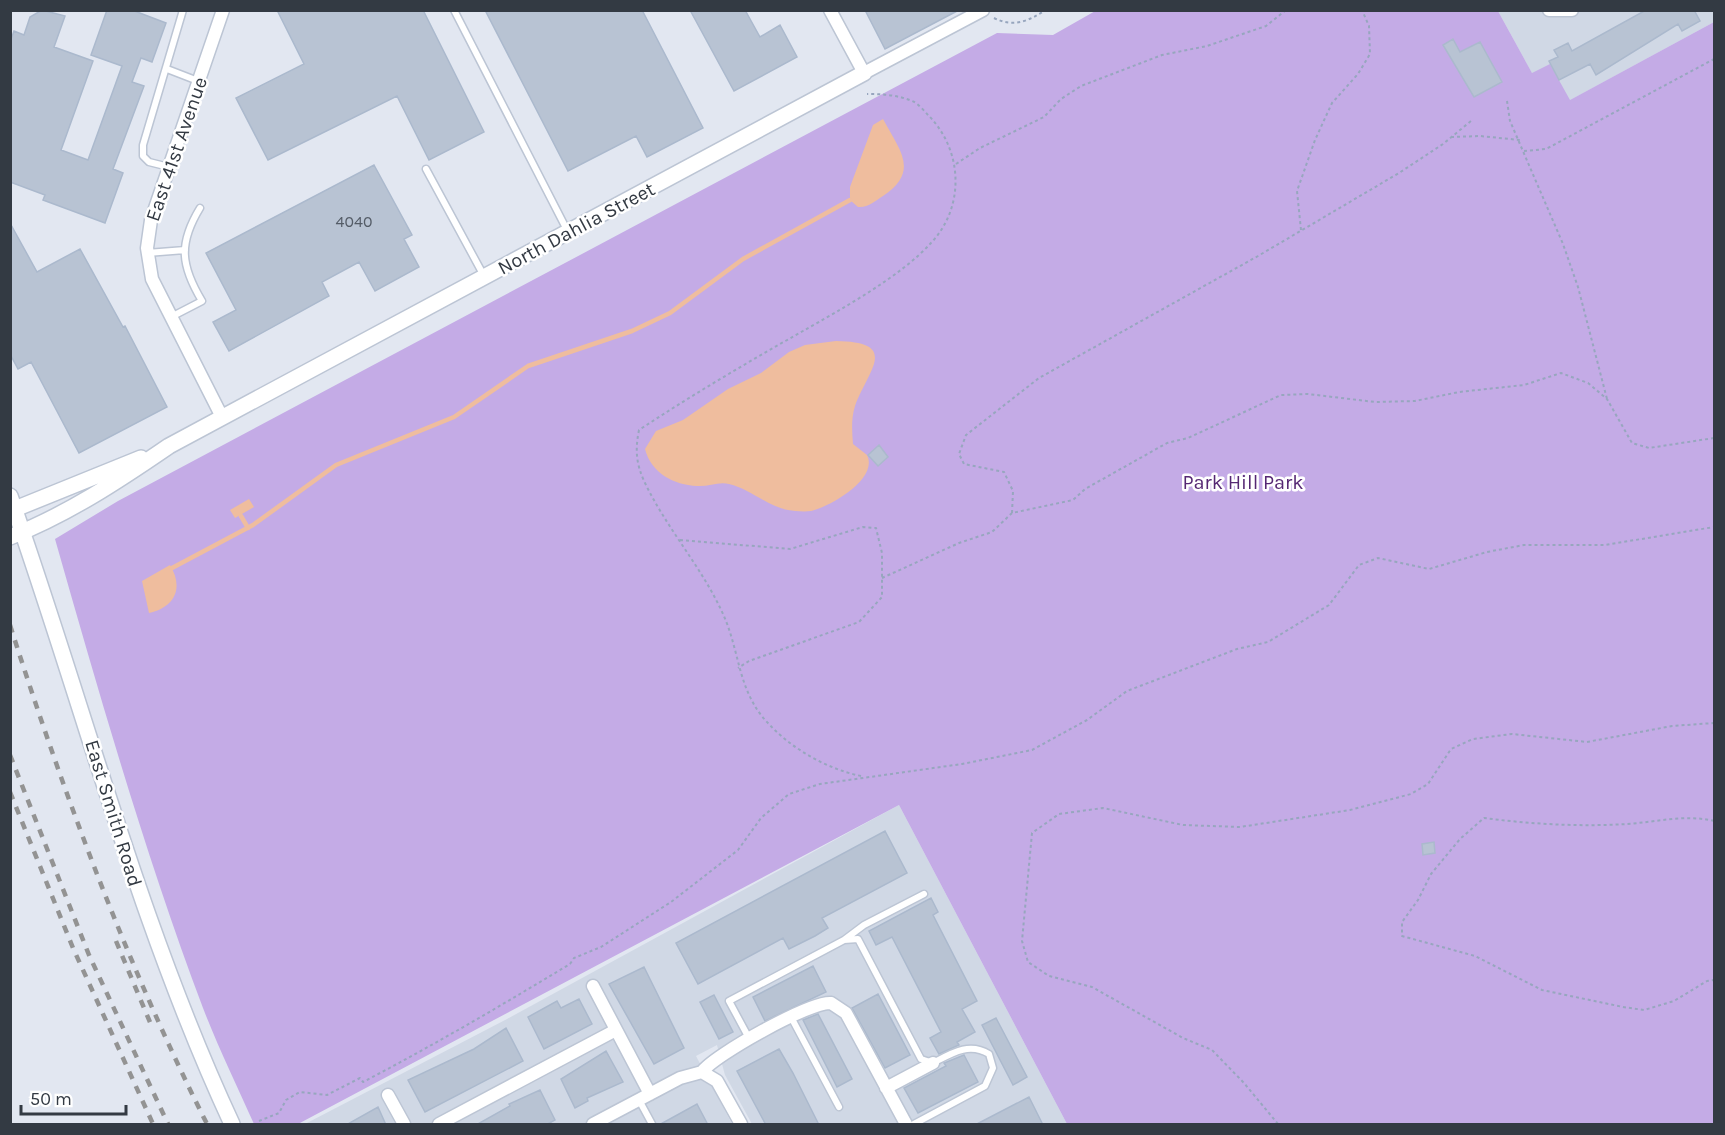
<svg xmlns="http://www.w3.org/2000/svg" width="1725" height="1135" font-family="Karla,sans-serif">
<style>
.residential{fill:#d0d8e5}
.green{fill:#c4abe6}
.water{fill:#efbd9e}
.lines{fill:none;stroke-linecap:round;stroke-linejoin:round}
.stream{stroke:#efbd9e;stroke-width:4.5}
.building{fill:#b8c3d3;stroke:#abb9cd;stroke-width:1.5}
.service-casing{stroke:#bcc5d4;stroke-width:9}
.minor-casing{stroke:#bcc5d4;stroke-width:15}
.tertiary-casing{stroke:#bcc5d4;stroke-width:18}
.path{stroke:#97a6be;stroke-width:2;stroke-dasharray:3 3;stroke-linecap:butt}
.service{stroke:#fff;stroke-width:6}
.minor{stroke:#fff;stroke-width:12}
.tertiary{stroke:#fff;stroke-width:15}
.rail{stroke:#939393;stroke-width:4.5;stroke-dasharray:8 8;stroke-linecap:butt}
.labels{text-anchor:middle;stroke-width:5;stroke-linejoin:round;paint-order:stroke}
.number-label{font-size:16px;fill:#545c67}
.street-label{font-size:20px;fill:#333a43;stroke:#fff}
.park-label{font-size:20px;fill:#552773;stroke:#fff}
</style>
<rect width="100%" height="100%" fill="#e2e7f1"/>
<!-- residential -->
<path class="residential" d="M1498,11H1714V22L1552,110Z
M899,805L1067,1124H752L725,1075L717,1045L696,1056L732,1124H305L507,1019Z"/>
<!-- green -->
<path class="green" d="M1097,10L1498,11L1532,73L1550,64L1570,100L1714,22V1124H1067L899,805L298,1124H254C237,1086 218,1047 203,1008C145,854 100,697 55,539L118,501L997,33L1053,35Z"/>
<!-- water -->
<path class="water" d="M883,119C900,151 920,171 883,196C875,201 868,208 858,207L850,200V187L873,125Z
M836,341C901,342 868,370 855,406C851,419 852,431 853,444L867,455C879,479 829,507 811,511C804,512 794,511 788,510C767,506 750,489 729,484C719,481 708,487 697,486C674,485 651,473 645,449L656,431L683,420L728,389L761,373L789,352L805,345Z
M249,499L254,507L235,518L230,510Z
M170,565C184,588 175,607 149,613L142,581Z"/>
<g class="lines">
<!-- stream -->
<path class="stream" d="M241,516L248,528
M172,568L253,525L336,465L454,417L528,366L632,331L670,313L743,259L850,200"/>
</g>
<!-- building -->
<path class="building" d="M42,10L65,16L54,47L93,61L61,150L88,160L122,66L91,55L107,10H132L166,23L152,62L141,58L132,82L144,86L113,169L123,173L105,223L43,200L45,195L10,182V42L14,31L24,35L30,17Z
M277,10H423L484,132L429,160L397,96L268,160L236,98L304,64Z
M485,10H642L703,128L647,157L636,136L568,171Z
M690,10H745L760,37L780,25L797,57L734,91Z
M865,10H959L885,49Z
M1646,10H1694L1700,21L1682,31L1678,24L1596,75L1590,64L1559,80L1549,61L1558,57L1554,50L1568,43L1572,51Z
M1453,39L1460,52L1480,42L1502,82L1474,97L1443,45Z
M374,165L412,235L404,239L419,267L375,291L359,262L322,282L329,296L229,351L213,322L236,310L206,253Z
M10,223L37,272L80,249L123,327L125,326L167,407L79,453L31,362L18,369L10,354Z
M879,445L888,457L878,466L868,455Z
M885,831L907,873L822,918L828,928L815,936L789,949L783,938L698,984L676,943Z
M1434,842L1435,853L1423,855L1422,844Z
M931,898L938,912L933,915L977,1001L962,1009L975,1032L957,1042L959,1045L939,1054L930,1038L941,1032L892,937L876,945L869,931Z
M813,966L826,992L765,1021L753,997Z
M644,967L684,1048L654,1064L609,984Z
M878,994L910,1055L885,1068L852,1008Z
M714,995L733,1032L719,1039L700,1002Z
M579,999L592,1024L544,1049L528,1017L557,1001L561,1008Z
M818,1014L852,1079L837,1087L803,1020Z
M996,1018L1027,1077L1013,1085L982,1025Z
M506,1028L523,1061L425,1112L408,1080L474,1049Z
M779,1049L793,1073L819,1125H766L737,1071Z
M606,1051L623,1082L587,1098L588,1101L575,1108L561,1079Z
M964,1055L978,1082L918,1113L904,1088L946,1066L944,1063Z
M540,1090L555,1120L546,1125H476L510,1106L509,1104Z
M1029,1097L1043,1125H975Z
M697,1104L708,1125H659Z
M378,1107L386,1125H346Z"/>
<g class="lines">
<defs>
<path id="service" d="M454,10L568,232
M167,69L198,81
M169,167L149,162L143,156V145L183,10
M426,169L484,276
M147,253L185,250
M171,317L202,301C181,266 178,244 200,208
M844,940L864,925L924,894
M791,1017L839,1107
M750,1040L729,1001L844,940L858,939L921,1059L933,1063C952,1053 969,1042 989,1054L993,1068L985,1086L914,1124
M639,1100L652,1124"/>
<path id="minor" d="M830,10L864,73L983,10
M1549,10H1572
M222,417L152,279L147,248L151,220L223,10
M593,986L650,1094
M702,1072C714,1055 811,1001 831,1003L846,1013L906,1124
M886,1088L933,1063
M388,1095L404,1124
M439,1124L616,1030
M593,1124L680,1078L702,1072L717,1081L741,1124"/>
<path id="tertiary" d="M10,496C84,706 138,922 232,1124
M10,511L141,458
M10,537C68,514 118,481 169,446L864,73"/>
</defs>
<!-- service casing -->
<use href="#service" class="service-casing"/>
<!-- minor casing -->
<use href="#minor" class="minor-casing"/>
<!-- tertiary casing -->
<use href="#tertiary" class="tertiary-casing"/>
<!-- path -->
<path class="path" d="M994,18C1014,28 1028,21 1046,10
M1507,101L1510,121L1563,244L1578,287L1607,399
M1451,137L1480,136L1520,140
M1524,151L1546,149L1714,59
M956,164L980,148L1044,117L1061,99L1081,86L1162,55L1207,46L1266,26L1286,10
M1301,230L1297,191L1315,140L1332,103L1358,74L1370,54L1369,26L1362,10
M1012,513L1013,491L1004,472L964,464L959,454L966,435L1039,378L1258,256L1399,173L1443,144L1471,121
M680,540L790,549L863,527L876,528L882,553V597L859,622L749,661L738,668
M882,578L959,543L992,532L1012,513L1073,500L1085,489L1167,443L1188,438L1281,395L1308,394L1375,402L1415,401L1459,392L1524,385L1561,373L1588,383L1607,399L1632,443L1649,448L1714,438
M861,776C823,768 785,745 761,715C739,686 739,654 726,621C706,572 668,531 645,483C636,464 635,450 639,430C692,395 748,362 803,331C843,308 900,277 931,243C965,207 963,151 929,116C924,111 918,103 912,101C898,95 882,94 867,94
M1714,821C1685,814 1657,822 1627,824C1580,827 1530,824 1484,818L1460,839L1431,874L1418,900L1402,922V936L1475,956L1542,990L1623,1007L1644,1010L1674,1001L1707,981L1714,980
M259,1121L279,1113L286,1100L300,1092L327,1095L360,1078L363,1082C434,1045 502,1005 570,964L574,958L601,947L671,902L738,850L761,818L789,794L820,784L962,764L1032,750L1087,720L1127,691L1237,649L1268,642L1329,605L1359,565L1378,558L1429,569L1487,552L1524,545H1605L1714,527
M1278,1124L1244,1083L1212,1050L1183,1038L1092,987L1049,976L1028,962L1022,941L1032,833L1059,814L1103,808L1183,825L1240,827L1350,810L1411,794L1428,784L1451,749L1473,739L1512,734L1587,742L1672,726L1714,723"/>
<!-- service -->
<use href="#service" class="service"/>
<!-- minor -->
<use href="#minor" class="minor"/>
<!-- tertiary -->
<use href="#tertiary" class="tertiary"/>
<!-- rail -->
<path class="rail" d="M10,625C64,795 127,965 207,1124
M10,755L89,955L168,1124
M10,792L73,948L153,1124
M116,941L152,1027"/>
</g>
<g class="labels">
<!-- number labels -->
<g class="number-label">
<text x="354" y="227">4040</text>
</g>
<!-- street labels -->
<g class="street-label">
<text transform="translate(176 149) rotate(-71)" y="7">East 41st Avenue</text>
<text transform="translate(576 228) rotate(-28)" y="7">North Dahlia Street</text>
<text transform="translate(114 813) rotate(73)" y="7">East Smith Road</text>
</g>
<!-- park labels -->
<g class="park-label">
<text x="1243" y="489">Park Hill Park</text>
</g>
</g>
<!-- border -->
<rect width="1725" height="1135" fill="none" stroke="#333a43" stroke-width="24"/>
<!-- scale -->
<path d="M21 1105v9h105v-9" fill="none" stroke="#333a43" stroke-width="3"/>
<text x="30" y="1105" font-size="18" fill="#333a43" stroke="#ffffff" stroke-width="4.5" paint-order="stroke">50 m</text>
</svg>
